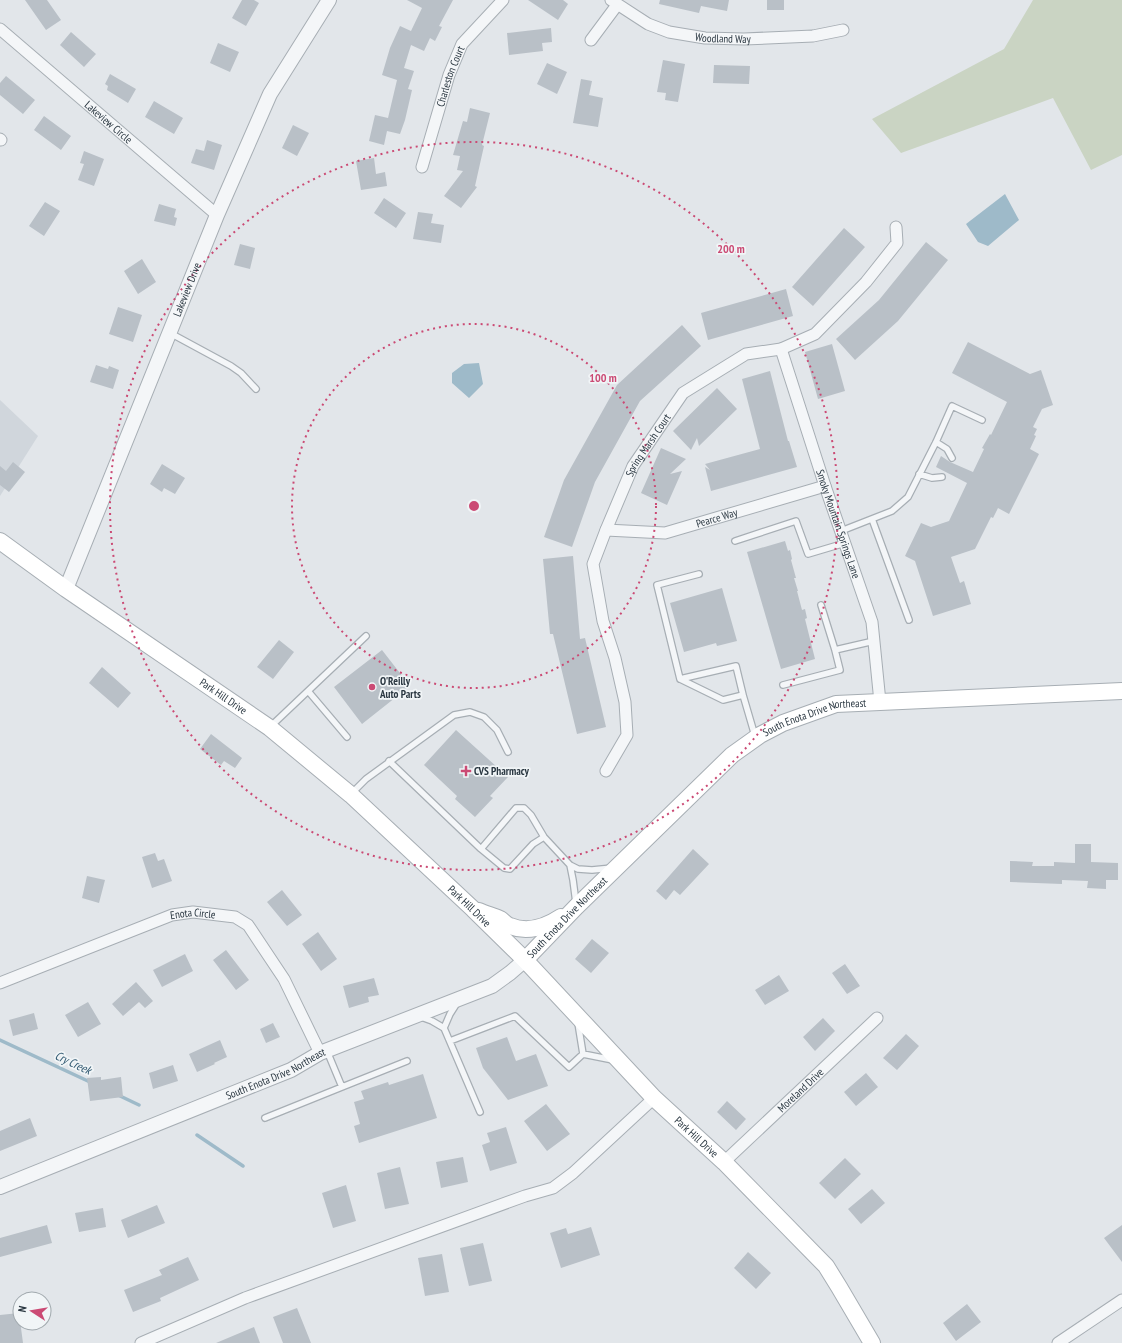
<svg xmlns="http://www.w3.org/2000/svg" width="1122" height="1343" font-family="'PT Sans Narrow',sans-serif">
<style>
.built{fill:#d0d6dc}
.green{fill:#cad4c3}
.water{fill:#9ebac9}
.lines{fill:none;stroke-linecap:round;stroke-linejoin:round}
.stream{stroke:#9ebac9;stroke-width:3.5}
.building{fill:#b9c0c7}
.service-casing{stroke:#a7aeb4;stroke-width:8}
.minor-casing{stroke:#a7aeb4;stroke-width:13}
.tertiary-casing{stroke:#a7aeb4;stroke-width:16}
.secondary-casing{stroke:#a7aeb4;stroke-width:18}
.service{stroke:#f4f6f8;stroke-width:5.5}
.minor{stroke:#f4f6f8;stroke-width:11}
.tertiary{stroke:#f4f6f8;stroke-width:14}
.secondary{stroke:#fff;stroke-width:16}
.ring{fill:none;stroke:#cb4a74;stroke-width:2;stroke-dasharray:2 4}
.poi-dot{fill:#cb4a74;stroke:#f1f5f7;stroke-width:1.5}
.labels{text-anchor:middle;stroke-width:3.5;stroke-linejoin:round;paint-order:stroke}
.street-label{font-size:11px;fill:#2a3741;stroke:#f1f5f7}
.poi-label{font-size:11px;font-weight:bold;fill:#2a3741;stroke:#f1f5f7;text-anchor:start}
.water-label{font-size:12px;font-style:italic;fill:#355c74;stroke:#f1f5f7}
.centre{fill:#cb4a74;stroke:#f1f5f7;stroke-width:2}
.ring-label{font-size:12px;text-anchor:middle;font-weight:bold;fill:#cb4a74;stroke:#f1f5f7;stroke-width:3.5;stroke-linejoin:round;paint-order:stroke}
</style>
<rect width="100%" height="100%" fill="#e2e6ea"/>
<!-- built -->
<path class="built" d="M0,400L38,436L0,496Z"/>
<!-- green -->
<path class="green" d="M1033,0H1122V155L1091,170L1053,98L901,153L872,119L1004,49Z"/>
<!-- water -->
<path class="water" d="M1005,194L1019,220L988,246L978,242L966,224Z
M479,363L483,384L469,398L452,383V373L464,364Z"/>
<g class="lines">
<!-- stream -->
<path class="stream" d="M0,1040L90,1082
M118,1095L139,1105
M197,1135L243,1166"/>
</g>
<!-- building -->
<path class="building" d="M25,0H47L61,20L46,30Z
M242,0H254L259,3L246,26L232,18Z
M407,0H453L439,26L442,27L435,41L430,38L424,51L411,45L404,68L414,71L408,89L412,90L405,120L400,134L387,131L384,145L369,141L375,115L388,118L397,80L382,75L390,48L400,26L411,31L422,8Z
M528,0H563L568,4L558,20Z
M660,0H729L727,11L701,6L699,13L659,4Z
M767,0H784V10H767Z
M551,28L552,42L542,43L543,51L509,55L507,33Z
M71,32L96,54L84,67L60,45Z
M218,43L239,52L230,72L210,63Z
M663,60L685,64L678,102L665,100L666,93L657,92Z
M547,63L567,72L557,94L537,84Z
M714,65L750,66L749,84L713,83Z
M110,74L136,89L128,103L107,90L108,86L105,84Z
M6,76L35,100L23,114L0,95V83Z
M581,79L592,81L589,95L603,98L598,127L573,123Z
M154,101L183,118L174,134L145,117Z
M470,108L490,113L482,145L484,146L475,186L477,187L461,208L444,196L463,171L457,170L460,156L453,155L463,121L467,122Z
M44,116L71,136L61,150L34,130Z
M293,125L309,133L297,156L282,148Z
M207,140L222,145L214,170L191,163L196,149L204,151Z
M84,151L104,159L94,186L78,180L84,164L80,163Z
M374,158L376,174L385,172L387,186L361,190L356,161Z
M384,198L406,213L396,228L374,213Z
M45,202L60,211L44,236L29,226Z
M159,204L176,209L174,217L177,218L175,226L154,221Z
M418,212L433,214L431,223L444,225L441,243L413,239Z
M844,228L865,247L813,306L792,287Z
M926,242L948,260L898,321L855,360L836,339L879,300Z
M240,244L255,248L250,269L234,265Z
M142,259L156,282L138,294L124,271Z
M786,289L793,316L708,340L701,313Z
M118,307L142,315L133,342L109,334Z
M682,325L701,346L640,401L595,482L572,547L544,537L564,480L617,385Z
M968,342L1030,374L1041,370L1053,405L1042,409L1033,427L1037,429L1034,435L1036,436L1030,449L1039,454L1009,514L998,508L993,518L991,517L975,549L951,557L960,583L964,581L971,604L933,616L915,561L905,556L921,523L931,527L949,521L967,483L936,467L941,456L950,462L973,472L984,449L982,448L990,434L991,435L1007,402L952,373Z
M832,344L845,391L818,399L805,352Z
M96,365L108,369L109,366L119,370L113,389L90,382Z
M770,371L788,441H789L797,467L711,491L705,467L710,470L705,464L760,449L742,379Z
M717,388L737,409L699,446L697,438L691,450L673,431Z
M661,448L686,459L670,474L682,471L667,505L641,493Z
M13,462L25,472L9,492L0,485V466L6,471Z
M162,464L185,478L175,494L164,488L162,492L150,484Z
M785,541L788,551L790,550L792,559L791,560L796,578H794L798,591H797L802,610L805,609L807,618L805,619L815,659L781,669L747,552Z
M573,556L580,639L585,638L606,727L577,734L553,634H550L543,559Z
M722,588L737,641L717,646L716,643L684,652L670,603Z
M279,640L294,652L273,679L257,667Z
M382,650L410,686L362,724L334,687Z
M102,667L131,693L118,708L89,683Z
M456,730L508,777L490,796L493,798L475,817L455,799L457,796L424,765Z
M211,734L242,758L235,768L224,761L221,765L200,749Z
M1075,844H1091V862L1118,863V880H1106V889L1087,888L1088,881L1062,880V884L1010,882V861L1033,862L1032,866H1054V862L1075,863Z
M693,849L709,864L680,895L674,890L666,900L656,891Z
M155,853L158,861L164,859L172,881L152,888L142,857Z
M87,876L105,880L99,903L82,898Z
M282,890L302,915L287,926L267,902Z
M318,932L337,959L321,971L302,944Z
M592,939L609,953L591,973L575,959Z
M226,950L249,980L236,990L213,960Z
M185,954L193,971L162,987L153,970Z
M845,964L860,986L847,994L832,973Z
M779,975L789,991L765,1005L755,990Z
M374,978L379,995L368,997L369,1002L349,1008L343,986Z
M136,982L153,1001L145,1008L139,1002L123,1016L112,1004Z
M88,1002L101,1024L78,1037L65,1015Z
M34,1013L38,1029L13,1036L9,1020Z
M823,1018L835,1031L815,1051L803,1037Z
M273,1023L280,1037L266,1043L260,1029Z
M906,1034L919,1046L897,1070L883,1058Z
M507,1037L516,1061L536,1054L548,1086L508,1100L483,1068L476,1048Z
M220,1040L227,1057L214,1063L215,1064L197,1072L189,1054Z
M173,1065L178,1081L153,1089L149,1073Z
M866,1073L878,1087L856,1106L844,1092Z
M423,1074L437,1118L359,1143L354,1126L360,1124L354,1102L364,1099L361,1091L388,1082L389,1085Z
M101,1077V1080L121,1077L123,1097L90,1101L87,1078Z
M727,1101L746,1119L736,1130L717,1112Z
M546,1104L570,1134L547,1151L524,1121Z
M30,1118L37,1136L0,1151V1131Z
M506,1127L517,1163L490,1171L482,1145L490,1142L487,1133Z
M463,1157L468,1182L441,1188L436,1162Z
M845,1158L861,1174L835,1199L819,1183Z
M400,1167L409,1204L385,1209L377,1173Z
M346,1185L356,1221L333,1228L322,1193Z
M872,1189L885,1203L861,1224L848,1209Z
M157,1205L165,1223L128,1238L121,1220Z
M103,1208L106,1227L79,1232L75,1213Z
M47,1225L52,1243L0,1257V1238Z
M1122,1225V1262L1104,1238Z
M591,1227L600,1255L561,1268L550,1233L566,1228L568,1234Z
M483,1243L492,1281L469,1286L460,1248Z
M748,1252L771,1273L756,1289L734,1268Z
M442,1254L449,1292L425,1296L418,1258Z
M188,1257L199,1280L160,1298L161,1301L133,1312L124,1290L162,1275L159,1270Z
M967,1304L981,1322L956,1341L943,1323Z
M297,1308L311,1343H283L273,1317Z
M19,1313L23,1343H0V1315Z
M254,1327L260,1343H216Z"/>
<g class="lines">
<defs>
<path id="service" d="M170,333L231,366L241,373L256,389
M936,442L947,449L952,458
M919,474L932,478L942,477
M872,519L909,620
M841,531L892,511L908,497L936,442L952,406L982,420
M735,541L796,521L808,554L845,543
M699,574L657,585L680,679L723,700L743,695L755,736
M821,605L835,650L874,641
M680,679L736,666L743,695
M783,685L840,670L835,650
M308,691L347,737
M270,727L366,636
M389,761L481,849L504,868L510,869L533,844L544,837
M351,794L366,779L454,715L470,712L484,717L497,730L508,752
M481,849L516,808H524L531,815L544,837L570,865L578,869L592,870L612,868
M570,865L573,880L576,903
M421,1017L432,1021L444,1028L480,1112
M578,1023L583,1054
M444,1028L450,1014L457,1003
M450,1041L515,1016L569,1067L583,1054L613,1060
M342,1087L407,1061
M265,1118L342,1087L327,1051"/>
<g id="minor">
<path id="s1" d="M611,0L648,24L669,32L705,38L744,39L813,36L843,30"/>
<path id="s2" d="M0,29L217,215"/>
<path d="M591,40L617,5"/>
<path d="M0,139L1,140"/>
<path id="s3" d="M422,167L449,75L462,44L503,0"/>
<path id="s4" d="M781,349L825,486L872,622L880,702"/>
<path id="s5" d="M606,530L665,533L825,486"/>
<path id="s6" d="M606,771L627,735L625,702L615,658L603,621L593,564L606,530L633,466L683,393L746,354L781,349L815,334L866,282L897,243L896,227"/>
<path id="s7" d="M0,983L172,915L193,912L235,917L248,925L284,979L320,1053"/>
<path id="s8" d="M724,1162L877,1018"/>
<path d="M141,1343L245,1298L525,1196L553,1188L573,1173L654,1098"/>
<path d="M1058,1343L1122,1300"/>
</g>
<g id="tertiary">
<path id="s9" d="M66,589L217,215L270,94L329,0"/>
<path id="s10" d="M0,1187L291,1070L320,1053L492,986L510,973L525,960"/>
</g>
<g id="secondary">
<path id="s11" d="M0,541L66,589L270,728L351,795L473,909L525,960L654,1098L724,1162L826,1266L839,1287L872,1343"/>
<path d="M479,911C486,914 493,916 500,919C503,921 506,925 510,926C527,933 546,927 561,917"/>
<path id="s12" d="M525,960L576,907L732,755L760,735L783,723L836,704L1122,691"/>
</g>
</defs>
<!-- service casing -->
<use href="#service" class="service-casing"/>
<!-- minor casing -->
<use href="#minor" class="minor-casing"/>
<!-- tertiary casing -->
<use href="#tertiary" class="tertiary-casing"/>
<!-- secondary casing -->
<use href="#secondary" class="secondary-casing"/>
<!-- service -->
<use href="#service" class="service"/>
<!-- minor -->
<use href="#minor" class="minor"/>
<!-- tertiary -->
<use href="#tertiary" class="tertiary"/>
<!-- secondary -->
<use href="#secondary" class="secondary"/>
</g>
<!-- distance rings -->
<g class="ring">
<circle cx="474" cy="506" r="182"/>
<circle cx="474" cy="506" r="364"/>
</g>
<!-- markers -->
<g class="poi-dot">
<circle cx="372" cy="687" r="4"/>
<path d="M464 765h4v4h4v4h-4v4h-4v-4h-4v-4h4z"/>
</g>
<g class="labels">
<!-- street labels -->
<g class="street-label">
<text dy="4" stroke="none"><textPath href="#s1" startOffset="121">Woodland Way</textPath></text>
<text dy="4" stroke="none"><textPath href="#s3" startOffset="95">Charleston Court</textPath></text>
<text dy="4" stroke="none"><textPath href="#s2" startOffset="143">Lakeview Circle</textPath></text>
<text dy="4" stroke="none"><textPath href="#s9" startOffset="323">Lakeview Drive</textPath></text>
<text dy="4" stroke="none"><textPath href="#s6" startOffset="348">Spring Marsh Court</textPath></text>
<text dy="4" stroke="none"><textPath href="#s5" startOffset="113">Pearce Way</textPath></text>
<text dy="4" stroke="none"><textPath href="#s4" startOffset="184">Smoky Mountain Springs Lane</textPath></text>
<text dy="4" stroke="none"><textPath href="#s11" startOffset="272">Park Hill Drive</textPath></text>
<text dy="4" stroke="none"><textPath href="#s12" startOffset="384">South Enota Drive Northeast</textPath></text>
<text dy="4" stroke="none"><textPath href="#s11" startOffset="596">Park Hill Drive</textPath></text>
<text dy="4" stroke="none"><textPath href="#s7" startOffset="206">Enota Circle</textPath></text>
<text dy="4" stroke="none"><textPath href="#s12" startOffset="60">South Enota Drive Northeast</textPath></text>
<text dy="4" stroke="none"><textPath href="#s10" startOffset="298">South Enota Drive Northeast</textPath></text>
<text dy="4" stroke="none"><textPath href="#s8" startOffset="105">Moreland Drive</textPath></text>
<text dy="4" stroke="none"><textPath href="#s11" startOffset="920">Park Hill Drive</textPath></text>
</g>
<!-- poi labels -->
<g class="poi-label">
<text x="380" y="685">O'Reilly<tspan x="380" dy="13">Auto Parts</tspan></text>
<text x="474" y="775">CVS Pharmacy</text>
</g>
<!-- water labels -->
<g class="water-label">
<text transform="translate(73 1063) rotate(25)" y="4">Cry Creek</text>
</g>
</g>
<circle cx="474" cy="506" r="6" class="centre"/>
<g class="ring-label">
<text x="731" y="253">200 m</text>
<text x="603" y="382">100 m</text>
</g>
<!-- north arrow -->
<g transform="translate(32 1311) rotate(282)"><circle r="19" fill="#f1f5f7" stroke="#a1a9ae"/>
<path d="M0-3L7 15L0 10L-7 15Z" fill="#cb4a74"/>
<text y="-6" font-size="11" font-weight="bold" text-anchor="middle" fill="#2a3741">N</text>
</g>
</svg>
